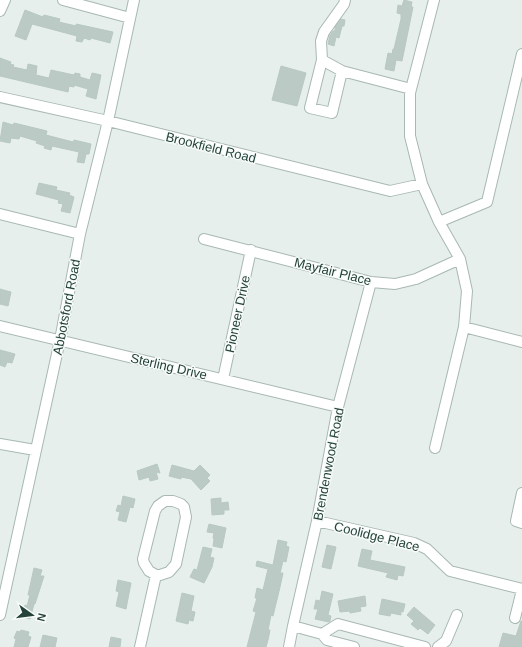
<svg xmlns="http://www.w3.org/2000/svg" width="522" height="647" font-family="Helvetica,sans-serif">
<style>
.building{fill:#bbcac4;stroke:#b8c9c2}
.lines{fill:none;stroke-linecap:round;stroke-linejoin:round}
.minor-casing{stroke:#a8b8b2;stroke-width:12}
.minor{stroke:#fff;stroke-width:10}
.labels{text-anchor:middle;stroke-width:3;stroke-linejoin:round;paint-order:stroke}
.street-label{font-size:13px;fill:#24423a;stroke:#f7fbf9}
</style>
<rect width="100%" height="100%" fill="#e6efeb"/>
<!-- building -->
<path class="building" d="M404,0L412,2L411,7H413L402,61L396,60L394,71L385,69L388,53L392,54L393,49H394L401,19V14L397,13L398,5L402,6Z
M25,10L43,17L44,15L60,19L59,22L76,26V24L113,32L110,43L91,38L90,40L84,38L82,42L76,41L77,36L32,24L26,40L15,36Z
M341,19L345,20L344,26H342L339,38L336,37L334,46L328,44L330,35L333,31H335V27Z
M0,58L11,62L10,64L14,65L13,67L27,70L28,64L37,66L36,75L49,78L51,70L74,75L75,73L80,74V77L90,80L92,73L101,75L96,99L86,96L88,89L74,85V87L69,86L68,92L0,76Z
M281,66L306,73L297,106L272,100Z
M3,122L13,125L14,123L47,131L46,135L73,142L74,140L91,144L89,154H86L84,163L77,162L79,152L52,146L51,150L44,148L45,146L36,143L37,141L20,136L19,139L11,138L10,143L0,141Z
M39,183L57,187L56,190L70,193L69,195L74,197L70,213L61,211L63,204L58,203L59,200L36,194Z
M0,289L11,292L8,306L0,304Z
M0,350L15,354L12,363L7,362L5,367L0,365Z
M157,464L160,473L156,472L158,479L150,481L149,477L139,480L137,471Z
M172,465L194,471L200,465L210,475L207,478L210,481L201,490L191,479L181,477V479L169,476Z
M123,496L135,499L133,508L130,507L126,522L118,520L120,512L116,511L118,505L121,506Z
M221,498V503L228,502L229,510H224V514L212,515L211,499Z
M209,524L226,528L222,548L213,546L214,539L213,538L214,533L207,532Z
M278,540L287,542L286,546L289,547L286,562L283,561L280,573H283L280,587L273,616L271,615L268,630H270L268,640L266,647H247L256,612L253,611L257,598H255L257,588L263,590L268,569L256,566L257,561L273,565Z
M327,545L336,547L331,569L322,567Z
M203,547L212,549L210,557L214,558L212,567L204,583L190,577L194,569L197,570Z
M362,549L372,551L370,560L405,567L403,576L398,575L397,580L386,577L388,573L358,566Z
M34,568L42,570L40,576H44L35,604H34L30,619L22,617L25,605L27,606L30,595H28Z
M118,580L131,583L126,609L116,606L119,592L116,591Z
M322,591L333,594L328,615L331,616L330,621L329,622L315,619L318,609H314L316,600L320,601Z
M182,593L194,596L191,611L195,612L193,621L189,620L188,624L176,621Z
M365,596L366,606L360,607L361,611L350,613V611L340,612L338,601Z
M382,599L405,604L403,612L401,611V615L391,613L390,616L379,614Z
M414,607L435,625L428,634L420,628L418,630L411,624L414,621L407,615Z
M521,621H522V647H499L503,633L516,636Z
M21,630L29,632L28,636L31,637L28,647H14L16,639L14,638L17,631L20,632Z
M43,635L57,638L55,647H40Z
M111,637L121,639L120,647H109Z"/>
<g class="lines">
<defs>
<path id="minor" d="M63,0L130,18
M434,0L410,93V136L422,184L439,222L460,259L467,291L464,327L435,448
M0,11L5,0
M322,60L321,41L324,32L344,4L345,0
M342,71L322,60L310,108L332,113L342,71L411,89
M0,97L108,121L390,191L422,184
M0,214L80,234
M439,222L487,202L522,54
M204,239L371,282L395,284L416,279L460,259
M0,326L338,407
M464,327L522,342
M223,379L251,250
M0,444L35,450
M522,493L516,521L522,523
M165,501H173L181,504L184,507L186,517L176,564L169,572L160,575H156L149,571L144,563L143,559L155,511L158,506Z
M317,521L414,543L427,549L450,571L522,589
M0,615L60,340L80,234L108,121L134,0
M515,618L522,590
M293,626L322,634L327,640L354,647
M322,634L338,624L425,647
M140,647L156,575
M289,647L293,626L317,521L338,407L371,282
M438,647L446,641L457,615"/>
</defs>
<!-- minor casing -->
<use href="#minor" class="minor-casing"/>
<!-- minor -->
<use href="#minor" class="minor"/>
</g>
<g class="labels">
<!-- street labels -->
<g class="street-label">
<text transform="translate(211 147) rotate(14)" y="5">Brookfield Road</text>
<text transform="translate(333 271) rotate(14)" y="5">Mayfair Place</text>
<text transform="translate(66 307) rotate(-79)" y="5">Abbotsford Road</text>
<text transform="translate(237 314) rotate(-78)" y="5">Pioneer Drive</text>
<text transform="translate(169 366) rotate(13)" y="5">Sterling Drive</text>
<text transform="translate(328 464) rotate(-79)" y="5">Brendenwood Road</text>
<text transform="translate(377 536) rotate(14)" y="5">Coolidge Place</text>
</g>
</g>
<!-- north arrow -->
<g transform="translate(32 615) rotate(104)" stroke="#f7fbf9" stroke-width="3" paint-order="stroke">
<path d="M0-3L7 15L0 10L-7 15Z" fill="#24423a"/>
<text y="-6" font-size="11" font-weight="bold" text-anchor="middle" fill="#24423a">N</text>
</g>
</svg>
